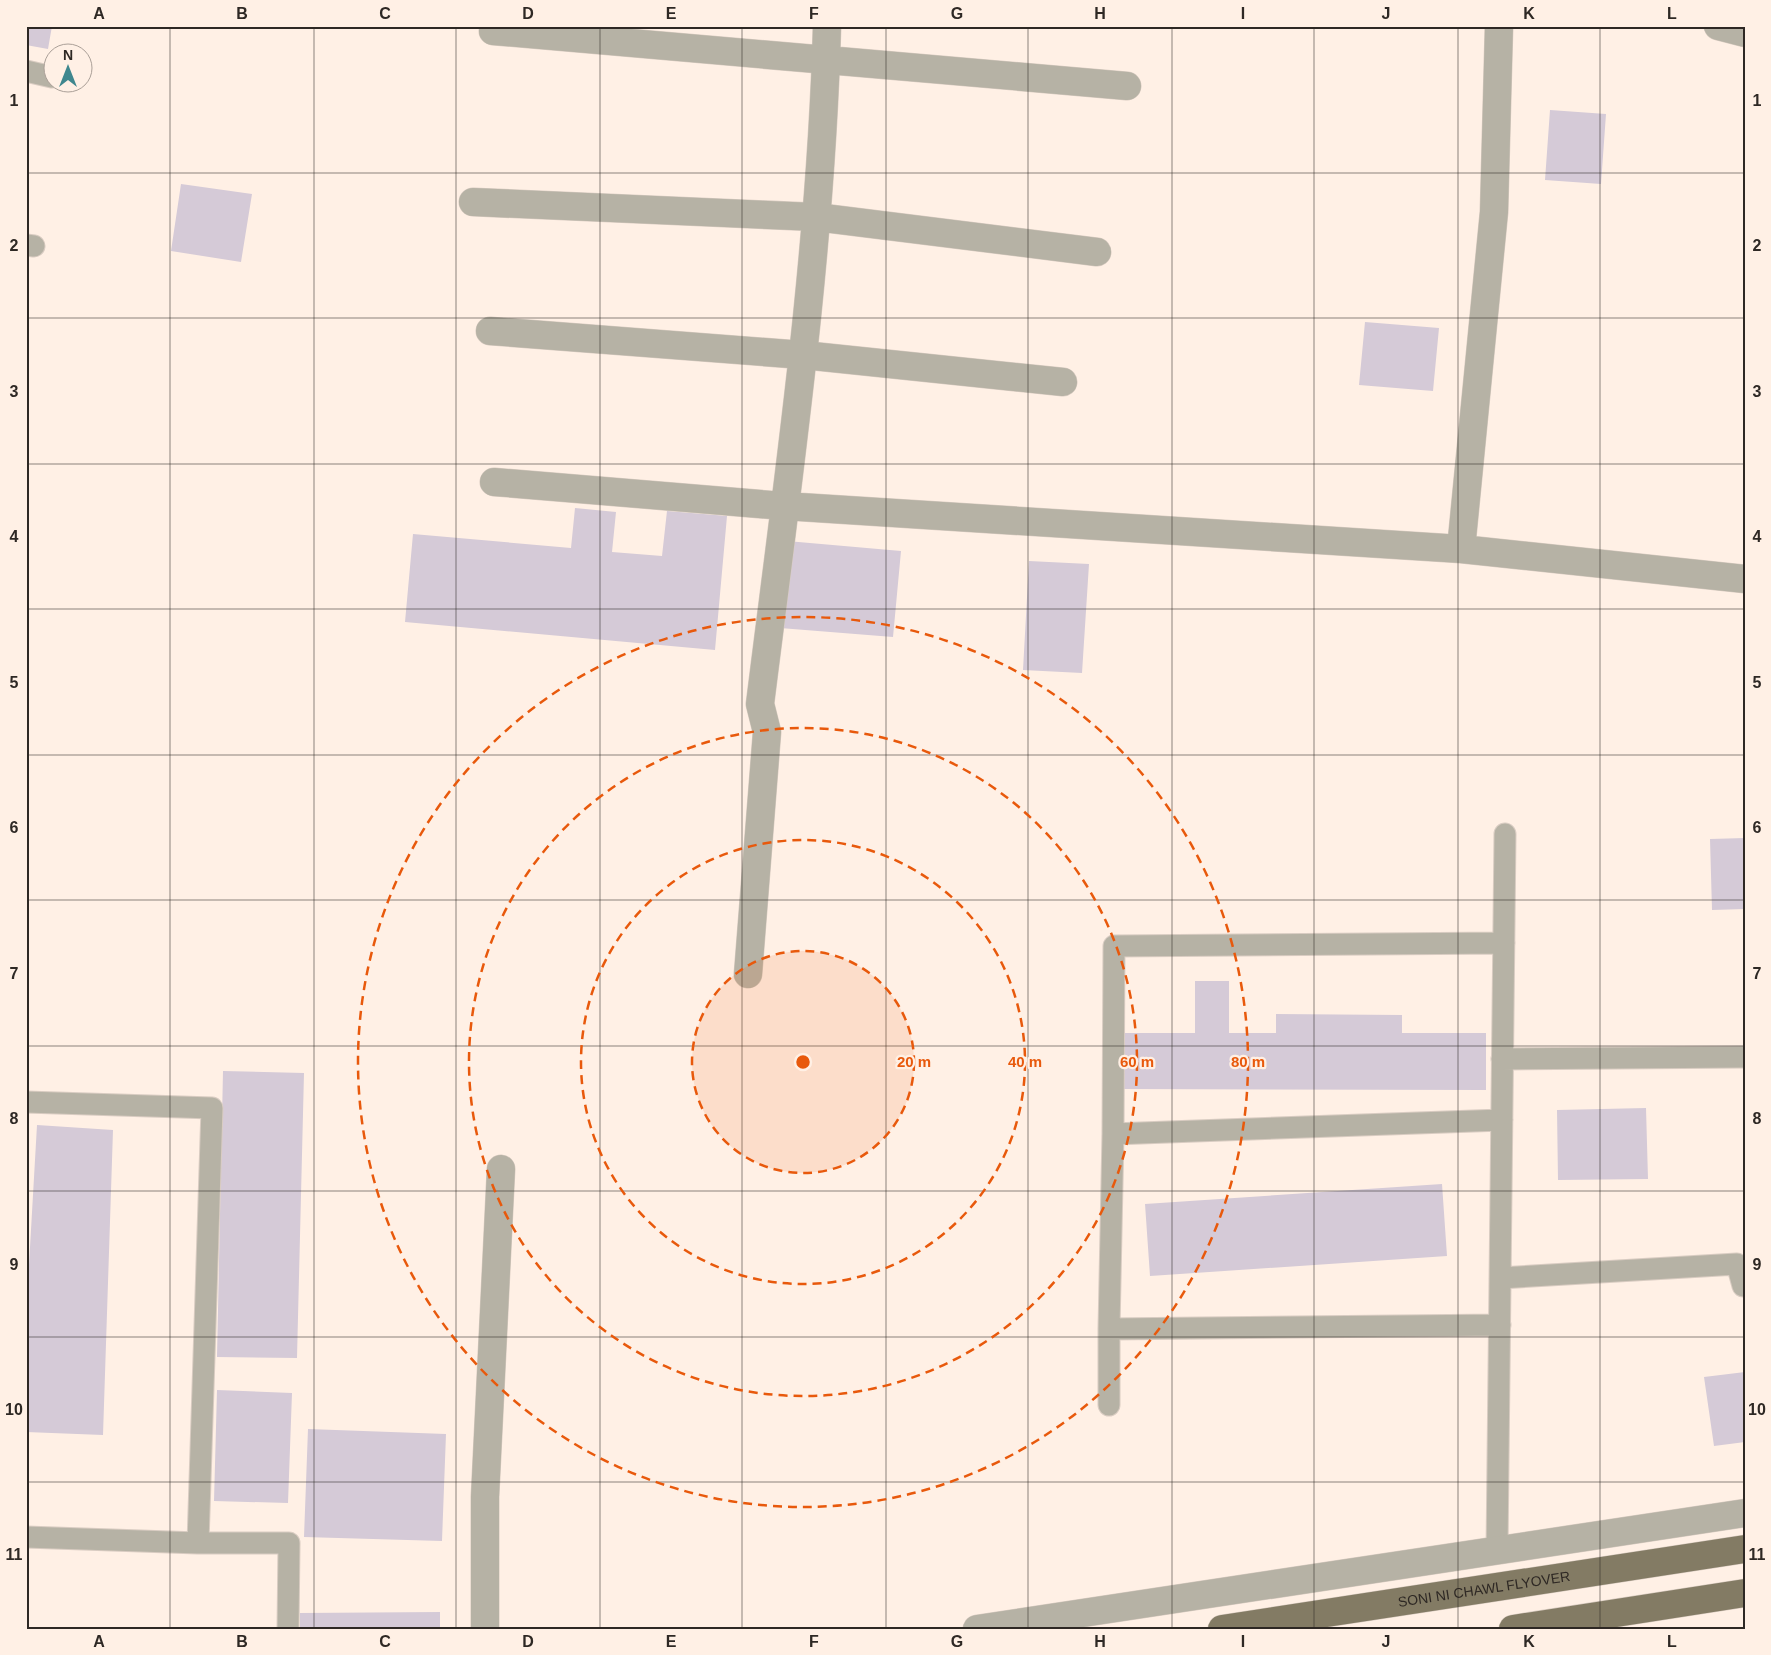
<svg xmlns="http://www.w3.org/2000/svg" width="1771" height="1655" font-family="Arial,sans-serif">
<style>
.building{fill:#d5cad7}
.lines{fill:none;stroke-linecap:round;stroke-linejoin:round}
.service-casing{stroke:#d9ccc2;stroke-width:23}
.minor-casing{stroke:#d9ccc2;stroke-width:29}
.tertiary-casing{stroke:#d9ccc2;stroke-width:29}
.primary-casing{stroke:#d9ccc2;stroke-width:29}
.service{stroke:#b6b2a5;stroke-width:21}
.minor{stroke:#b6b2a5;stroke-width:28}
.tertiary{stroke:#b6b2a5;stroke-width:28}
.primary{stroke:#837b64;stroke-width:28}
.grid{fill:none;stroke:#2e2824;stroke-width:1;stroke-opacity:0.55}
.ring{fill:none;stroke:#e8590c;stroke-width:2.5;stroke-dasharray:9 6}
.labels{text-anchor:middle;stroke-width:4.5;stroke-linejoin:round;paint-order:stroke}
.street-label{font-size:14px;fill:#2e2824;stroke:#fff0e5}
.centre{fill:#e8590c;stroke:#fff0e5;stroke-width:2.5}
.ring-label{font-size:15px;text-anchor:middle;font-weight:bold;fill:#e8590c;stroke:#fff0e5;stroke-width:4.5;stroke-linejoin:round;paint-order:stroke}
.neatline{fill:none;stroke:#2e2824;stroke-width:2}
.grid-label{font-size:16px;text-anchor:middle;font-weight:bold;fill:#2e2824}
</style>
<rect width="100%" height="100%" fill="#fff0e5"/>
<!-- building -->
<path class="building" d="M26,26H52L48,49L26,45Z
M1550,110L1606,114L1601,184L1545,180Z
M181,184L252,194L241,262L171,251Z
M1365,322L1439,328L1433,391L1359,385Z
M575,508L616,512L612,552L662,556L667,511L727,516L715,650L405,622L413,534L571,548Z
M787,541L901,551L893,637L780,628Z
M1029,561L1089,564L1082,673L1023,670Z
M1745,838V909L1712,910L1710,839Z
M1195,981H1229V1033H1276V1014L1402,1015V1033H1486V1090L1122,1089V1033H1195Z
M223,1071L304,1073L297,1358L217,1357Z
M1646,1108L1648,1179L1558,1180L1557,1110Z
M37,1125L113,1130L103,1435L26,1432V1317Z
M1442,1184L1447,1256L1150,1276L1145,1204Z
M1745,1372V1442L1714,1446L1704,1377Z
M217,1390L292,1393L288,1503L214,1501Z
M308,1429L446,1434L442,1541L304,1537Z
M440,1612V1629H300V1613Z"/>
<g class="lines">
<defs>
<path id="service" d="M26,71L52,77
M26,245L34,246
M1502,1059L1745,1057
M26,1102L212,1108L198,1543
M1113,1134L1502,1120
M1500,1278L1737,1264L1743,1286H1745
M1109,1329L1500,1325
M1109,1405V1329L1113,1134L1114,946L1504,943
M26,1537L198,1543H289L288,1629
M1497,1551L1505,834"/>
<path id="minor" d="M493,31L1127,86
M473,202L816,217L1097,252
M490,331L803,355L1063,382
M494,482L784,506L1461,549L1745,579
M1461,549L1494,212L1499,26
M748,974L767,732L760,704C788,479 821,253 827,26
M485,1629V1497L501,1169"/>
<path id="tertiary" d="M1718,26L1745,33
M977,1629L1745,1513"/>
<g id="primary">
<path id="s1" d="M1222,1629L1745,1549"/>
<path d="M1513,1629L1745,1593"/>
</g>
</defs>
<!-- service casing -->
<use href="#service" class="service-casing"/>
<!-- minor casing -->
<use href="#minor" class="minor-casing"/>
<!-- tertiary casing -->
<use href="#tertiary" class="tertiary-casing"/>
<!-- primary casing -->
<use href="#primary" class="primary-casing"/>
<!-- service -->
<use href="#service" class="service"/>
<!-- minor -->
<use href="#minor" class="minor"/>
<!-- tertiary -->
<use href="#tertiary" class="tertiary"/>
<!-- primary -->
<use href="#primary" class="primary"/>
</g>
<!-- grid -->
<path class="grid" d="M170,26V1629M314,26V1629M456,26V1629M600,26V1629M742,26V1629M886,26V1629M1028,26V1629M1172,26V1629M1314,26V1629M1458,26V1629M1600,26V1629M26,173H1745M26,318H1745M26,464H1745M26,609H1745M26,755H1745M26,900H1745M26,1046H1745M26,1191H1745M26,1337H1745M26,1482H1745"/>
<!-- distance rings -->
<circle cx="803" cy="1062" r="111" fill="#e8590c" fill-opacity=".12"/>
<g class="ring">
<circle cx="803" cy="1062" r="111"/>
<circle cx="803" cy="1062" r="222"/>
<circle cx="803" cy="1062" r="334"/>
<circle cx="803" cy="1062" r="445"/>
</g>
<g class="labels">
<!-- street labels -->
<g class="street-label">
<text dy="5" stroke="none"><textPath href="#s1" startOffset="265">SONI NI CHAWL FLYOVER</textPath></text>
</g>
</g>
<circle cx="803" cy="1062" r="8" class="centre"/>
<g class="ring-label">
<text x="914" y="1067">20 m</text>
<text x="1025" y="1067">40 m</text>
<text x="1137" y="1067">60 m</text>
<text x="1248" y="1067">80 m</text>
</g>
<!-- border -->
<rect width="1771" height="1655" fill="none" stroke="#fff0e5" stroke-width="55"/>
<!-- north arrow -->
<g transform="translate(68 68)"><circle r="24" fill="#fff0e5" stroke="#aba098"/>
<path d="M0-4L9 19L0 12L-9 19Z" fill="#3f878e"/>
<text y="-8" font-size="14" font-weight="bold" text-anchor="middle" fill="#2e2824">N</text>
</g>
<rect x="28" y="28" width="1716" height="1600" class="neatline"/>
<g class="grid-label">
<text x="99" y="19">A</text>
<text x="242" y="19">B</text>
<text x="385" y="19">C</text>
<text x="528" y="19">D</text>
<text x="671" y="19">E</text>
<text x="814" y="19">F</text>
<text x="957" y="19">G</text>
<text x="1100" y="19">H</text>
<text x="1243" y="19">I</text>
<text x="1386" y="19">J</text>
<text x="1529" y="19">K</text>
<text x="1672" y="19">L</text>
<text x="14" y="106">1</text>
<text x="1757" y="106">1</text>
<text x="14" y="251">2</text>
<text x="1757" y="251">2</text>
<text x="14" y="397">3</text>
<text x="1757" y="397">3</text>
<text x="14" y="542">4</text>
<text x="1757" y="542">4</text>
<text x="14" y="688">5</text>
<text x="1757" y="688">5</text>
<text x="14" y="833">6</text>
<text x="1757" y="833">6</text>
<text x="14" y="979">7</text>
<text x="1757" y="979">7</text>
<text x="14" y="1124">8</text>
<text x="1757" y="1124">8</text>
<text x="14" y="1270">9</text>
<text x="1757" y="1270">9</text>
<text x="14" y="1415">10</text>
<text x="1757" y="1415">10</text>
<text x="14" y="1560">11</text>
<text x="1757" y="1560">11</text>
<text x="99" y="1647">A</text>
<text x="242" y="1647">B</text>
<text x="385" y="1647">C</text>
<text x="528" y="1647">D</text>
<text x="671" y="1647">E</text>
<text x="814" y="1647">F</text>
<text x="957" y="1647">G</text>
<text x="1100" y="1647">H</text>
<text x="1243" y="1647">I</text>
<text x="1386" y="1647">J</text>
<text x="1529" y="1647">K</text>
<text x="1672" y="1647">L</text>
</g>
</svg>
